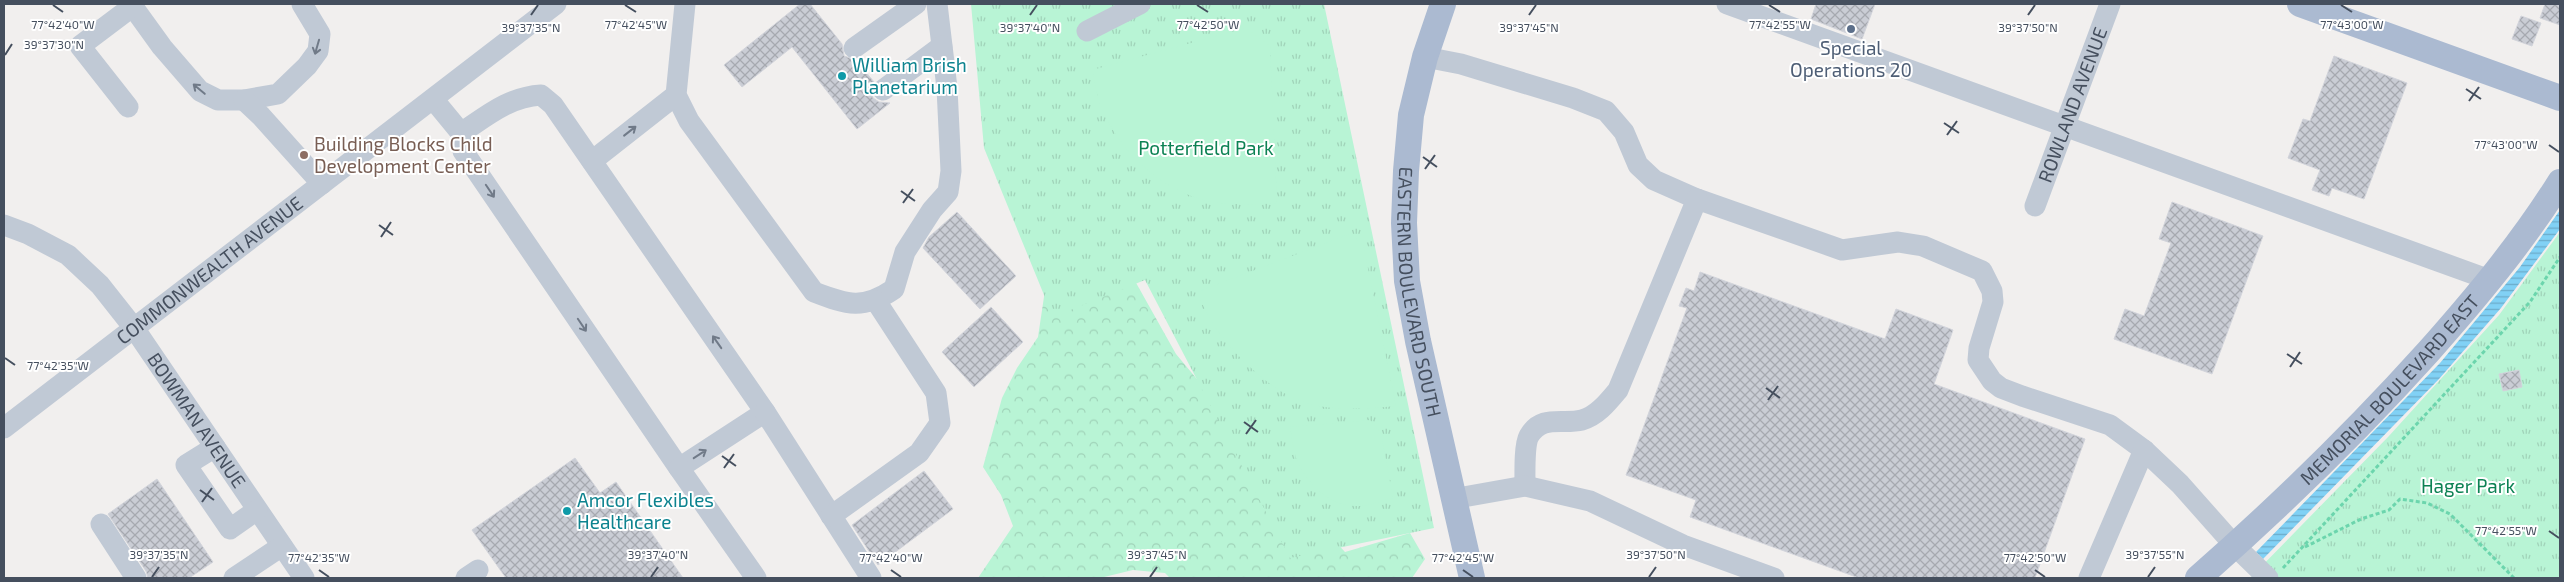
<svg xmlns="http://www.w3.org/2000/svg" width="2564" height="582" font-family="'Exo 2',sans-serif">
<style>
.forest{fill:url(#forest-crowns)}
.park{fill:url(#park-tufts)}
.pitch{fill:#b8f4d5}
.water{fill:url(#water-rules)}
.building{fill:url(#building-cross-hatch);stroke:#d2d4db}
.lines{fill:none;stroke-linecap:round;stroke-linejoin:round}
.path{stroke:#6cd5ad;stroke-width:3;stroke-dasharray:4 2.5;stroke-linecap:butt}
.minor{stroke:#c0c9d5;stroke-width:21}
.major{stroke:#abbad1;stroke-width:26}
.oneway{stroke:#707a88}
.ticks{fill:none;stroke:#454f5e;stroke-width:2}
.service-dot{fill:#5c6f8a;stroke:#fff;stroke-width:2}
.culture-dot{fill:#0f9aa8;stroke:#fff;stroke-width:2}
.education-dot{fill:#8d6e63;stroke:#fff;stroke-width:2}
.labels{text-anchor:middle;stroke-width:4;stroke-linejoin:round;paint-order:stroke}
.service-label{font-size:19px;fill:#4e5e75;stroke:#fff}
.culture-label{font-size:19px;fill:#0d838f;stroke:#fff;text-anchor:start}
.street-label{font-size:19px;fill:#454f5e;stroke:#fff}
.education-label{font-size:19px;fill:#785e54;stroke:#fff;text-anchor:start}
.park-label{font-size:19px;fill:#0d8254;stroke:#fff}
.ticks-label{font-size:12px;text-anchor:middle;fill:#454f5e;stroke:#fff;stroke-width:4;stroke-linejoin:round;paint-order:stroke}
</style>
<defs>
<pattern id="forest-crowns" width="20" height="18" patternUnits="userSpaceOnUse" patternTransform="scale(1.25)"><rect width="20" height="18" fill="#b8f4d5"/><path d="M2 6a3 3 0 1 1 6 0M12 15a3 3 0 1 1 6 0" fill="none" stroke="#a0d3b9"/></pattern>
<pattern id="park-tufts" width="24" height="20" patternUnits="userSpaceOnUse" patternTransform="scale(1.25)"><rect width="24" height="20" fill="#b8f4d5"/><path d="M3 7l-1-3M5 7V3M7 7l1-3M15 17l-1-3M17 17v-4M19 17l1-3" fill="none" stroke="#a0d3b9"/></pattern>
<pattern id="water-rules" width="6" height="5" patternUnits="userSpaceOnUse" patternTransform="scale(1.25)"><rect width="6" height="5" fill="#81d1f5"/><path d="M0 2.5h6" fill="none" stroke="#6bacca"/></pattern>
<pattern id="building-cross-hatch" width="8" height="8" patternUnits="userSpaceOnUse" patternTransform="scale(1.25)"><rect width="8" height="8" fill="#cacdd5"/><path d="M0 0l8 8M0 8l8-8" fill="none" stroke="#a6a9b0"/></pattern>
</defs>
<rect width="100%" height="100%" fill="#f1efee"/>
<!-- forest -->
<path class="forest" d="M1058,203L1112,240L1176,354L1308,512L1345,552L1410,533L1425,559L1412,578H1170L1165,573L1133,570L1100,578H978L1013,526L1001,495L983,467L1002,398L1017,368L1038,337Z"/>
<!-- park -->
<path class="park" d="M971,4H1324L1434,528L1290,558L1145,280L1053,317L984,148Z
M2560,232V578H2250L2388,437L2499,315Z"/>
<!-- pitch -->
<path class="pitch" d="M1246,28L1270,46L1277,203C1258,204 1238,205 1219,203C1166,196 1119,153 1100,104C1096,93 1095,81 1092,70Z
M1350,234L1363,244L1396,406C1364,409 1324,413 1294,398C1266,386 1232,352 1215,327C1207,316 1203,304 1197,292Z
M1370,420L1381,433L1393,498C1382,500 1370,506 1359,506C1330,508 1306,483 1296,458C1293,448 1292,437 1290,427Z"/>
<!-- water -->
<path class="water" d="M2560,210V229L2501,308L2439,379L2263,559L2256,552L2440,363L2520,267Z"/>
<!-- building -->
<path class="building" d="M800,4H810L842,44L844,56L856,60L874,82L871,91L873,98L879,102L890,103L857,129L792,47L742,87L724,65Z
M1816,4H1875L1862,39L1811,19Z
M2545,4H2560V25L2540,18Z
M2521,16L2541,23L2532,46L2512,39Z
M2334,56L2407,83L2364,199L2332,188L2329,196L2312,190L2320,170L2288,158L2303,119L2310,121Z
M2172,202L2263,236L2212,374L2114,339L2125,309L2144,316L2171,243L2159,239Z
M957,212L1016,276L980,309L923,248L929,237Z
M1700,272L1885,339L1896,309L1953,330L1934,384L2085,439L2035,578H1859L1690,517L1696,500L1626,475L1687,308L1679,306L1686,288L1694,291Z
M991,307L1023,342L974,387L942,352Z
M2519,370L2522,387L2503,391L2499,374Z
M575,458L600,493L616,482L683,578H506L472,530Z
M924,471L953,509L878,565L852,525Z
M157,479L213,562L189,578H148L146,571L108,514Z"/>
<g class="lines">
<!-- path -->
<path class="path" d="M2305,547L2361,519L2389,510L2400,499L2427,503L2450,514L2514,578
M2283,568L2530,302L2560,257"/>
<!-- minor -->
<g class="minor">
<path d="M131,4L162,47L200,91L218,100H244L278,94L307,66L318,51L320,34L302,4"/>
<path d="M685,4L676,95L689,121L814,292C848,305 863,310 894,289L905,252L932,210L948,192L951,171L947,88L937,4"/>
<path d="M1727,4L2490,280"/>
<path d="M1087,31L1140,4"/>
<path d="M854,48L916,4"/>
<path d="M1425,57L1461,64L1573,98L1606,111L1624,132L1638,165L1654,180L1697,199L1842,250L1898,242L1923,246L1982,271L1992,291L1993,302L1979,348L1978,360L1992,381L2001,388L2022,396L2110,425L2144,450L2180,484L2235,546L2268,578"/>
<path d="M883,90L942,46"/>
<path d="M433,99L461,133L463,151L679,468L765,412L553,105L541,95C509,97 488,115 461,133"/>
<path d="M244,100L261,116L322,184"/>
<path d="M128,107L80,46L133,6"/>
<path d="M592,161L676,95"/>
<path id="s1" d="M2035,206L2110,4"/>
<path id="s2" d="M4,225L28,234L68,255L100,285L134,328L304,578"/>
<path d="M765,412L871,578"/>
<path id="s3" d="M4,428L556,4"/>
<path d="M215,447L186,465L230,529L257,510"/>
<path d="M679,468L756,578"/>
<path d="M1525,486C1525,474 1524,445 1529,436C1542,414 1562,425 1582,420C1597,416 1608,402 1618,390L1697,199"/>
<path d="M1452,499L1525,486L1590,501L1683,545L1774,578"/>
<path d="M831,516L919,453L940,423L936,393L876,301"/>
<path d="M101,524L136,578"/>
<path d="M234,578L282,546"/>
<path d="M466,578L478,570"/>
<path d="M2089,578L2144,450"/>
</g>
<!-- major -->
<g class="major">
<path id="s4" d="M1443,4L1425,57L1411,115L1406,171L1404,223L1407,281L1418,341L1472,578"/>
<path d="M2300,4L2560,98"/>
<path id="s5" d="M2198,578C2279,507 2356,432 2428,352C2475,299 2522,243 2560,182"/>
</g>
</g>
<!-- one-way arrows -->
<defs><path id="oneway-shaft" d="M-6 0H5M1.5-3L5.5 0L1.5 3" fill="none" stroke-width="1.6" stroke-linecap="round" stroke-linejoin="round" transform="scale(1.25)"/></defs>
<g class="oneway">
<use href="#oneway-shaft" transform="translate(317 47) rotate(106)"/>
<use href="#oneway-shaft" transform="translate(199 89) rotate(-140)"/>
<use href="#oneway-shaft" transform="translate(630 131) rotate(-38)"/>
<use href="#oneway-shaft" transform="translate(490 191) rotate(56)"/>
<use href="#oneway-shaft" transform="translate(582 325) rotate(56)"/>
<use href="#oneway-shaft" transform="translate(717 342) rotate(-125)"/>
<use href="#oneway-shaft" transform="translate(700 454) rotate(-33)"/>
</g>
<!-- ticks -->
<path class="ticks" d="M53,5L63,12M625,5L636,12M1197,5L1208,12M1769,5L1780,12M2341,5L2352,12M531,15L538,5M1030,15L1037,5M1529,15L1536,5M2028,15L2035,5M5,55L12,44M2466,89L2481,99M2469,101L2479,87M1944,123L1959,133M1947,135L1957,121M2549,145L2559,152M1423,157L1437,167M1425,169L1435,155M901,191L915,201M903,203L913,189M379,225L393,235M381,237L391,222M2287,354L2302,364M5,358L15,365M2290,367L2300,352M1766,388L1780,398M1768,400L1778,386M1244,422L1258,432M1246,434L1256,420M722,456L736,466M724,468L734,454M200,490L214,500M202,502L212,488M2549,531L2559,538M319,570L329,577M891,570L901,577M1463,570L1473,577M2035,570L2045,577M152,577L159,567M651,577L658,567M1150,577L1157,567M1649,577L1656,567M2148,577L2155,567"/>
<!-- markers -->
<circle class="service-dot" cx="1851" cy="29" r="5"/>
<g class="culture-dot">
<circle cx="842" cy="76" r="5"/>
<circle cx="567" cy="511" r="5"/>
</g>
<circle class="education-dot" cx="304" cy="155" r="5"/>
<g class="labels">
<!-- service labels -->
<g class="service-label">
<text x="1851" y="55">Special<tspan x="1851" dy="22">Operations 20</tspan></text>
</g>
<!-- culture labels -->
<g class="culture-label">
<text x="852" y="72">William Brish<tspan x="852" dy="22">Planetarium</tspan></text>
<text x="577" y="507">Amcor Flexibles<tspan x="577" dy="22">Healthcare</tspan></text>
</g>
<!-- street labels -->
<g class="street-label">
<text dy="7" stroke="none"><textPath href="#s1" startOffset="108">ROWLAND AVENUE</textPath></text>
<text dy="7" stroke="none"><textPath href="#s3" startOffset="259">COMMONWEALTH AVENUE</textPath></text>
<text dy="7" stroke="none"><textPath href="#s4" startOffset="294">EASTERN BOULEVARD SOUTH</textPath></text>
<text dy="7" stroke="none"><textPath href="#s5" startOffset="269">MEMORIAL BOULEVARD EAST</textPath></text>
<text dy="7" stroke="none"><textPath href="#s2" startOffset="281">BOWMAN AVENUE</textPath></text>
</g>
<!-- education labels -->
<g class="education-label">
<text x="314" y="151">Building Blocks Child<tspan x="314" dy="22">Development Center</tspan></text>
</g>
<!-- park labels -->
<g class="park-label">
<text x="1206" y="155">Potterfield Park</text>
<text x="2468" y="493">Hager Park</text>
</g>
</g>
<g class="ticks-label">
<text x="63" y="29">77°42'40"W</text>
<text x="636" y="29">77°42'45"W</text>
<text x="1208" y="29">77°42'50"W</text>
<text x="1780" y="29">77°42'55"W</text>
<text x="2352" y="29">77°43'00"W</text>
<text x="531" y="32">39°37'35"N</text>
<text x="1030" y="32">39°37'40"N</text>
<text x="1529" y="32">39°37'45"N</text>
<text x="2028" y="32">39°37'50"N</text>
<text x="54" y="49">39°37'30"N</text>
<text x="2506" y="149">77°43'00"W</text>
<text x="58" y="370">77°42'35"W</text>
<text x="2506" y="535">77°42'55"W</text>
<text x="159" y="559">39°37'35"N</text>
<text x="658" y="559">39°37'40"N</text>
<text x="1157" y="559">39°37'45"N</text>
<text x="1656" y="559">39°37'50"N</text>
<text x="2155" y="559">39°37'55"N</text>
<text x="319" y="562">77°42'35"W</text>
<text x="891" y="562">77°42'40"W</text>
<text x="1463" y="562">77°42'45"W</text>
<text x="2035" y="562">77°42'50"W</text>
</g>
<!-- border -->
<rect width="2564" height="582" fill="none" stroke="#454f5e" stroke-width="10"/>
</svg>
